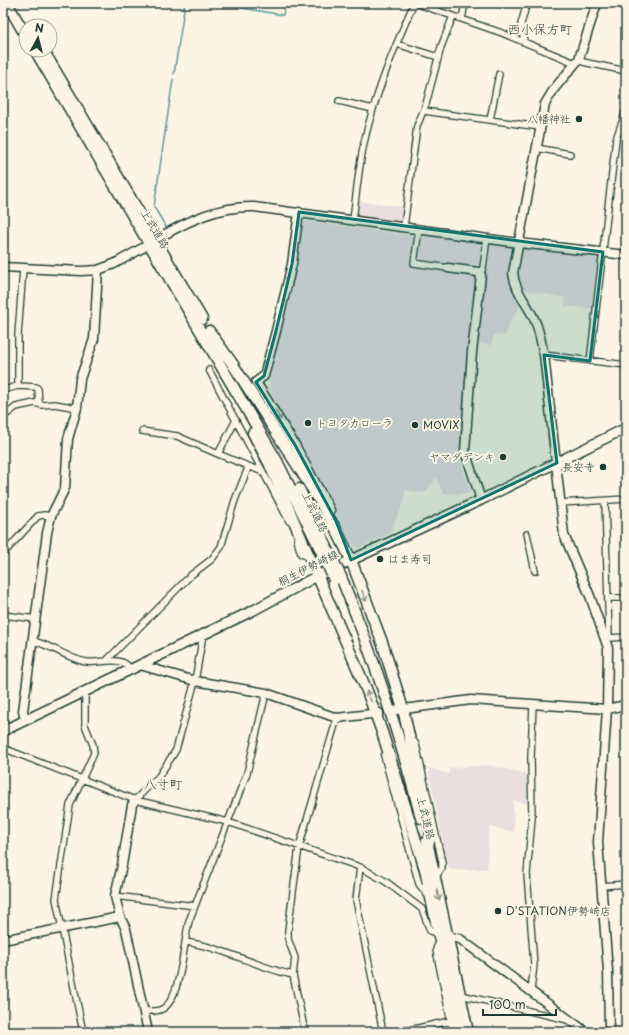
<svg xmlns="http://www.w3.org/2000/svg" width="629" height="1035" font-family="'Playpen Sans','Klee One',sans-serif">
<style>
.built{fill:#ebdee0}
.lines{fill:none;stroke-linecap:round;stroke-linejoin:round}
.stream{stroke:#5c989c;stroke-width:1.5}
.street-casing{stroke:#1f3d34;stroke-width:8}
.secondary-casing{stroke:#1f3d34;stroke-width:11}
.primary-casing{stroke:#1f3d34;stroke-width:12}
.highway-casing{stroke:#1f3d34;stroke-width:13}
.street{stroke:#fcf5e5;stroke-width:5.5}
.secondary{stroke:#fcf5e5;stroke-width:8}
.primary{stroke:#fcf5e5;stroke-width:9}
.highway{stroke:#fcf5e5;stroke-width:10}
.highway-bridge-casing{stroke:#1f3d34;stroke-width:13;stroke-linecap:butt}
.highway-bridge{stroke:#fcf5e5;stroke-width:10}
.oneway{stroke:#8e998c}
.marked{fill:#0f766e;fill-opacity:0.2;stroke:#0f766e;stroke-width:3;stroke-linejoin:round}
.poi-dot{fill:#1f3d34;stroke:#fcf5e5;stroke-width:1.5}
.labels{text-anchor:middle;stroke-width:4;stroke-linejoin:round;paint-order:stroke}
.poi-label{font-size:11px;fill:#1f3d34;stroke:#fcf5e5;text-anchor:start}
.street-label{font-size:11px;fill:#1f3d34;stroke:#fcf5e5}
.quarter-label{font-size:13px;fill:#1f3d34;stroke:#fcf5e5}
</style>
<rect width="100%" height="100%" fill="#fcf5e5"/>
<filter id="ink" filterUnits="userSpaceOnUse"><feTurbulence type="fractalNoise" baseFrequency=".025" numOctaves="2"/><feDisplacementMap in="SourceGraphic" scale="8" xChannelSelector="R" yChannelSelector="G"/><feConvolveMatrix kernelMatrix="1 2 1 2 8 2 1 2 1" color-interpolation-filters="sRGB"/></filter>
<g filter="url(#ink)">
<!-- built -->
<path class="built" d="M358,201L405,207L403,222L355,216Z
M305,221L415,236L411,265L413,267L476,275L479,278L470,346L461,463L471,493L443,494L436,477L425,493L405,490L404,501L389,534L358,548L352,545L321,483L269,389L273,356L298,262L303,223Z
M423,233L515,246L509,284L512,285L513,290L511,292L513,295L515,294L521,304L510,322L505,336L494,334L491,345L476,343L485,266L481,269L419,260L418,259Z
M523,246L598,255L600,257L594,309L565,306V298L521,289L517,270L519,249Z
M489,765L528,774L529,804L513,800L514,832L489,827L487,869L452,870L448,868L428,767L449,774V768Z"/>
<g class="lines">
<!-- stream -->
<path class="stream" d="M209,3L237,7
M242,8L283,15L285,3
M174,74L185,3
M166,227L154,207L173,79"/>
<defs>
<path id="street" d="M415,3L502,33L575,63
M462,19L465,3
M524,41L521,24L527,3
M397,44L438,57
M579,59L583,62L626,71
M339,101L373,109
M424,111L540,127
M490,120L499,74
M536,148L570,154
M353,220C357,188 360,154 369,123C380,82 397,42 414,3
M404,227L417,126L426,104L441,47L453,16
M419,229L414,263L448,268
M480,273L483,268L487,238
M544,355L626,365
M590,361L616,139L626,111
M209,370L289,521
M18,386V335L23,269
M3,390L18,386L36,387L38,389L39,403
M3,417L16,407L35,403L42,405L55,404L77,408
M142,431L177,436L218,454L236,420
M218,454L263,472
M561,503L626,499
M527,534L535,571
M297,540L301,554L309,557
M3,554L38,516L44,515L51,516
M608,598H626
M3,615L36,619
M609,638L626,637
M32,641C48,643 72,661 87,662C101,664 122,654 131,670
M605,641L609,638L605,501
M108,659L191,575L212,559L221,547L235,500L248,468
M411,738L416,744L442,862V868L435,878
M3,748L135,800L228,822L360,867L385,881L422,909L430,931L438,934
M384,756L419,884L429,897
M135,800L159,776L176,750L195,681L203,635
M360,867L356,900L383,1032
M601,886L626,884
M115,896L195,906
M185,942C223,947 256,967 293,975
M438,942L436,950L453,1032
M531,990L534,965L527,874L532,818L531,758L533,703
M465,996L568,1020
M143,1011C149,1011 157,1012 162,1009C181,1001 184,939 189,921L247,773L266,693
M83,1032L56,899L70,805L94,753L93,745L85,725V691
M305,1032L293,975L295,958L288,939V930L299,847L337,718
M400,1032L450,1021"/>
<path id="secondary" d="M597,3L579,59L554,89L545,104L513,273C515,292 528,304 535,321C540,332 541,343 544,355L564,535L590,596L608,648L607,709L598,842L608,971L609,1032
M299,212L292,264L276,331L264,376L256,382L295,445L330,510
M160,237C190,220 218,206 254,207L519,243L626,255
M3,267L81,271L98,270L114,264L146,246
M448,268L478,272L481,275L472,352L465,451L481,500
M140,665L195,681L266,693L337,718L379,713
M397,710L471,700L607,709L626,705
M25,720L23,711L47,533L51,516L65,488L68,439L77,408L80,379L94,339L98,270
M135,800L132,805L122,865L115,896L120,917L126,929L148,1032
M442,935L460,939L586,1032
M3,940L120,917"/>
<path id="primary" d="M3,731L252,611L317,576L481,500L626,428"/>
<path id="highway" d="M7,3L26,36
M35,50L277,461L326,561
M43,50L202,319
M209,331L232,363L313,490L337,531L351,560L382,642L403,709L431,834L428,846
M253,433L269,463L367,691L382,732L424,866
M299,489L332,558
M341,577C373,656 400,735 421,818
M427,841L468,1032
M423,860L459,1032"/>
</defs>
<!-- street casing -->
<use href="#street" class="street-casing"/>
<!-- secondary casing -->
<use href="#secondary" class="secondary-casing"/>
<!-- primary casing -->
<use href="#primary" class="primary-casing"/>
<!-- highway casing -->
<use href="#highway" class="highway-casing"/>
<!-- street -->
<use href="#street" class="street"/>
<!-- secondary -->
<use href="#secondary" class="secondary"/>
<!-- primary -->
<use href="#primary" class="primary"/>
<!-- highway -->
<use href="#highway" class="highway"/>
<defs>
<path id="highway-bridge" d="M332,558L341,577
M326,561L334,580"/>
</defs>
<!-- highway-bridge casing -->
<use href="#highway-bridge" class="highway-bridge-casing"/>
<!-- highway-bridge -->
<use href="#highway-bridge" class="highway-bridge"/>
</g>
<!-- one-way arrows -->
<defs><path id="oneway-shaft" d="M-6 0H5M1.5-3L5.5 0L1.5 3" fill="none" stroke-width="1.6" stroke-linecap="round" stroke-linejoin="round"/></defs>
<g class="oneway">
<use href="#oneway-shaft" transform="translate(278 415) rotate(60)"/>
<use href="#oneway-shaft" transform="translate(364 596) rotate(69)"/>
<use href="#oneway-shaft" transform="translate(369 696) rotate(-111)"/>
<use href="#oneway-shaft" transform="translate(438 895) rotate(78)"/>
</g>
</g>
<!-- marked area -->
<path class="marked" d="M299,212L603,252L590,361L544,355L557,463L351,560L336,521L295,445L256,382L264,376L276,331L292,264Z"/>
<!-- markers -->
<g class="poi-dot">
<circle cx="579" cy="119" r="4"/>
<circle cx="308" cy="423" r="4"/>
<circle cx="415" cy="425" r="4"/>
<circle cx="503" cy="457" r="4"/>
<circle cx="603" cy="467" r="4"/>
<circle cx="380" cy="559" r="4"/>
<circle cx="498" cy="911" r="4"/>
</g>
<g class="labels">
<!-- poi labels -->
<g class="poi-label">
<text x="571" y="123" text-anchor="end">八幡神社</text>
<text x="316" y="427">トヨタカローラ</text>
<text x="423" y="429">MOVIX</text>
<text x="495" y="461" text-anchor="end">ヤマダデンキ</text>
<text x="595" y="471" text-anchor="end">長安寺</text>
<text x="388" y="563">はま寿司</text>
<text x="506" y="915">D'STATION伊勢崎店</text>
</g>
<!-- street labels -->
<g class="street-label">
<text transform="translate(155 229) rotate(59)" y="4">上武道路</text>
<text transform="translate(315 512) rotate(64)" y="4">上武道路</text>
<text transform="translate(308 568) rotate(-27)" y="4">桐生伊勢崎線</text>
<text transform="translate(426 818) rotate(76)" y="4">上武道路</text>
</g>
<!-- quarter labels -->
<g class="quarter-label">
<text x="540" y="34">西小保方町</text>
<text x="163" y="789">八寸町</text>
</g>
</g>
<!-- margin -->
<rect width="629" height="1035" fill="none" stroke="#fcf5e5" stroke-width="16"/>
<rect x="8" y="8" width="613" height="1019" fill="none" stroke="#1f3d34" stroke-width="1.5" filter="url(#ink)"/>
<!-- north arrow -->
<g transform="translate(38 38) rotate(7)"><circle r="19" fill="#fcf5e5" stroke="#a4ab9e"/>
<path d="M0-3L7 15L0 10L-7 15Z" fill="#1f3d34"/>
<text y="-6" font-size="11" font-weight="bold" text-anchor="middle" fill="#1f3d34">N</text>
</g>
<!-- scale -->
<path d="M483 1009v6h73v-6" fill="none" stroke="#1f3d34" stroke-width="2"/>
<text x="489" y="1009" font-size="12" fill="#1f3d34" stroke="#fcf5e5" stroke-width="3" paint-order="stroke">100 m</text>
</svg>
